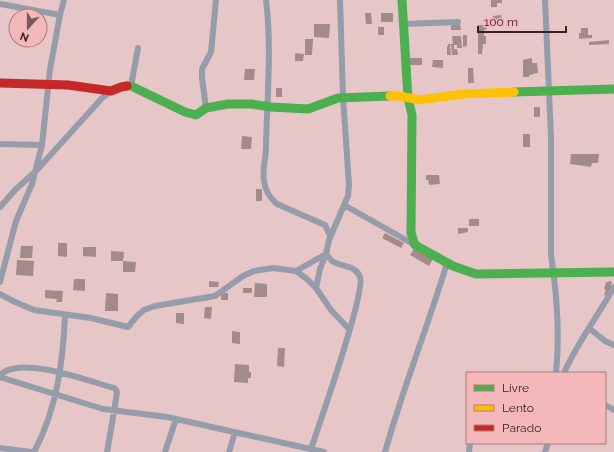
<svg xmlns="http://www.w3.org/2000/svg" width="614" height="452" font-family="Raleway,sans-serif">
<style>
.building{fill:#a38b8c}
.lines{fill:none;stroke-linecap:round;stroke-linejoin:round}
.street{stroke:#969ca9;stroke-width:6}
.fast{stroke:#4caf50;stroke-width:9}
.slow{stroke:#ffc107;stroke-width:9}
.jam{stroke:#c62828;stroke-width:9}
</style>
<rect width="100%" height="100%" fill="#e7c6c7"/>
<!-- building -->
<path class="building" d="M491,0H502V3H497V7H491Z
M365,13H371L372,24H366Z
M381,13H393V22H381Z
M501,15L502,20H493V16Z
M451,23H460L461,30H451Z
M314,24H330L329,38L314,37Z
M478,25H486L487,29L484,30V36H486V44H483L482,54H478Z
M378,27H384V35H378Z
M581,28H588V35H592V38L579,39V33H581Z
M463,35H467V46L463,47Z
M452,36H461L462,48H457V45H454V49H457L458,55H452L451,45H450L451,55H447V46H448V44H453Z
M305,39H313L312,55H305Z
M609,40V44L589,45V42Z
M295,53L304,54L303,61H295Z
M410,58H422V65H410Z
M532,58V63H537L538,73L532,74V75H529V77H523V60Z
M433,60H443V68L432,67Z
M468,68H473L474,83H468Z
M245,69H255L254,80H244Z
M276,88H282V97H276Z
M534,107H540V117H534Z
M523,134H530V147H523Z
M242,136L252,137L251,149H241Z
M571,154H599L598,163H592L591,167L570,164Z
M426,175H439L440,184L429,185L428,180H426Z
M256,189H262V201H256Z
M469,219H479V226H469Z
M458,228H468V232L458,234Z
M385,233L404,243L401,248L382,238Z
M58,243H67V257L58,256Z
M21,246H33L32,258H20Z
M83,247H96V257L83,256Z
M414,249L433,259L429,266L410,255Z
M111,251L124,252L123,261H111Z
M17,260L34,261L33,276L16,275Z
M123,261L136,262L135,272H123Z
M74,279H85V291L73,290Z
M209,281L219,282L218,287H209Z
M609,281L612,282L611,286L612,287L608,296L604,295L606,290L604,289L606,282H608Z
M255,283L267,284V297H254Z
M243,288H252V293H243Z
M45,290L63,291L62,302H56L57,299L45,298Z
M106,293L118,294V311H105Z
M221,293H228V300H221Z
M205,307H212L211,319L204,318Z
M176,313H184V324L176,323Z
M232,331L240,332V344L232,343Z
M278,348H285L284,367L277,366Z
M235,364L249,365V372H251V378H248V383L234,382Z"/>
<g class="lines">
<!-- street -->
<path class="street" d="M266,0C272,48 267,98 266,147C266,158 262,169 264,181C265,190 270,198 277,204L325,225L330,236
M545,0L551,137V255C557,294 560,334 556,373
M0,4L60,15
M404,24L458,22
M131,86L138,48
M206,108L202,78V69L211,52L216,0
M0,144L42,145
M344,205L415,245
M0,207L16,189L36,171L103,97L111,91
M296,271L326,254
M0,282L16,221L32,184L42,145L50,69L60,15L64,0
M316,288L320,269L326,254L329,240L348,196L349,185L343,97L340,0
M0,294L15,302L34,310L91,318L128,327L137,316L144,310L155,306L215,296L243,276L254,271L273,268L296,271L307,279L316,288L331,310L349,329
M589,328L605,341L614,345
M564,373C577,343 598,316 614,287
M0,375C21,355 88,381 114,388L116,390L117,392L113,418L107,452
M0,377L103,409L167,417L324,452
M605,405L614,410
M0,448L31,452
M311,449C319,425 366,292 360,277C356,265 341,267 332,261C330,259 328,256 326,254
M34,452C57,409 63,362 65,315
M165,452L176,419
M229,452L235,432
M385,452C403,388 428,326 447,263
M469,452L470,443
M545,452L548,443"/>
<!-- fast -->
<path class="fast" d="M402,0L408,98L412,115L411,233L415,245L453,266L476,274L614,272
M127,86H131L185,112L196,115L206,108L228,104H251L271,107L308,109L338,98L390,96
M514,92L614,89"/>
<!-- slow -->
<path class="slow" d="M390,96H399L420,100L463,94L514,92"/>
<!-- jam -->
<path class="jam" d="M0,83L68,85L111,91L121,87L127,86"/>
</g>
<!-- legend -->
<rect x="466" y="372" width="140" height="72" fill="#f5b8ba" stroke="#aa7c7e"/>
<rect x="474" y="385" width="20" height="6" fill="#4caf50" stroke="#aa7c7e"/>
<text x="502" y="392" font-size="12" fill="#392223">Livre</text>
<rect x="474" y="405" width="20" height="6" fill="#ffc107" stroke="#aa7c7e"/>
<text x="502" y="412" font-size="12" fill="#392223">Lento</text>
<rect x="474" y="425" width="20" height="6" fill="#c62828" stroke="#aa7c7e"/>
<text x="502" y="432" font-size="12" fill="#392223">Parado</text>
<!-- north arrow -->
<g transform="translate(28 28) rotate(201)"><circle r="19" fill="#f5b8ba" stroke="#aa7c7e"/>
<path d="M0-3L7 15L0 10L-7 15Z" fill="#765b5c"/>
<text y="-6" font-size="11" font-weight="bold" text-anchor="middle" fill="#392223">N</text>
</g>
<!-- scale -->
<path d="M478 26v6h88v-6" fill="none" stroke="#392223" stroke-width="2"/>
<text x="484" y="26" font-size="12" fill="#392223" stroke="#f5b8ba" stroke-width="3" paint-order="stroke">100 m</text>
</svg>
